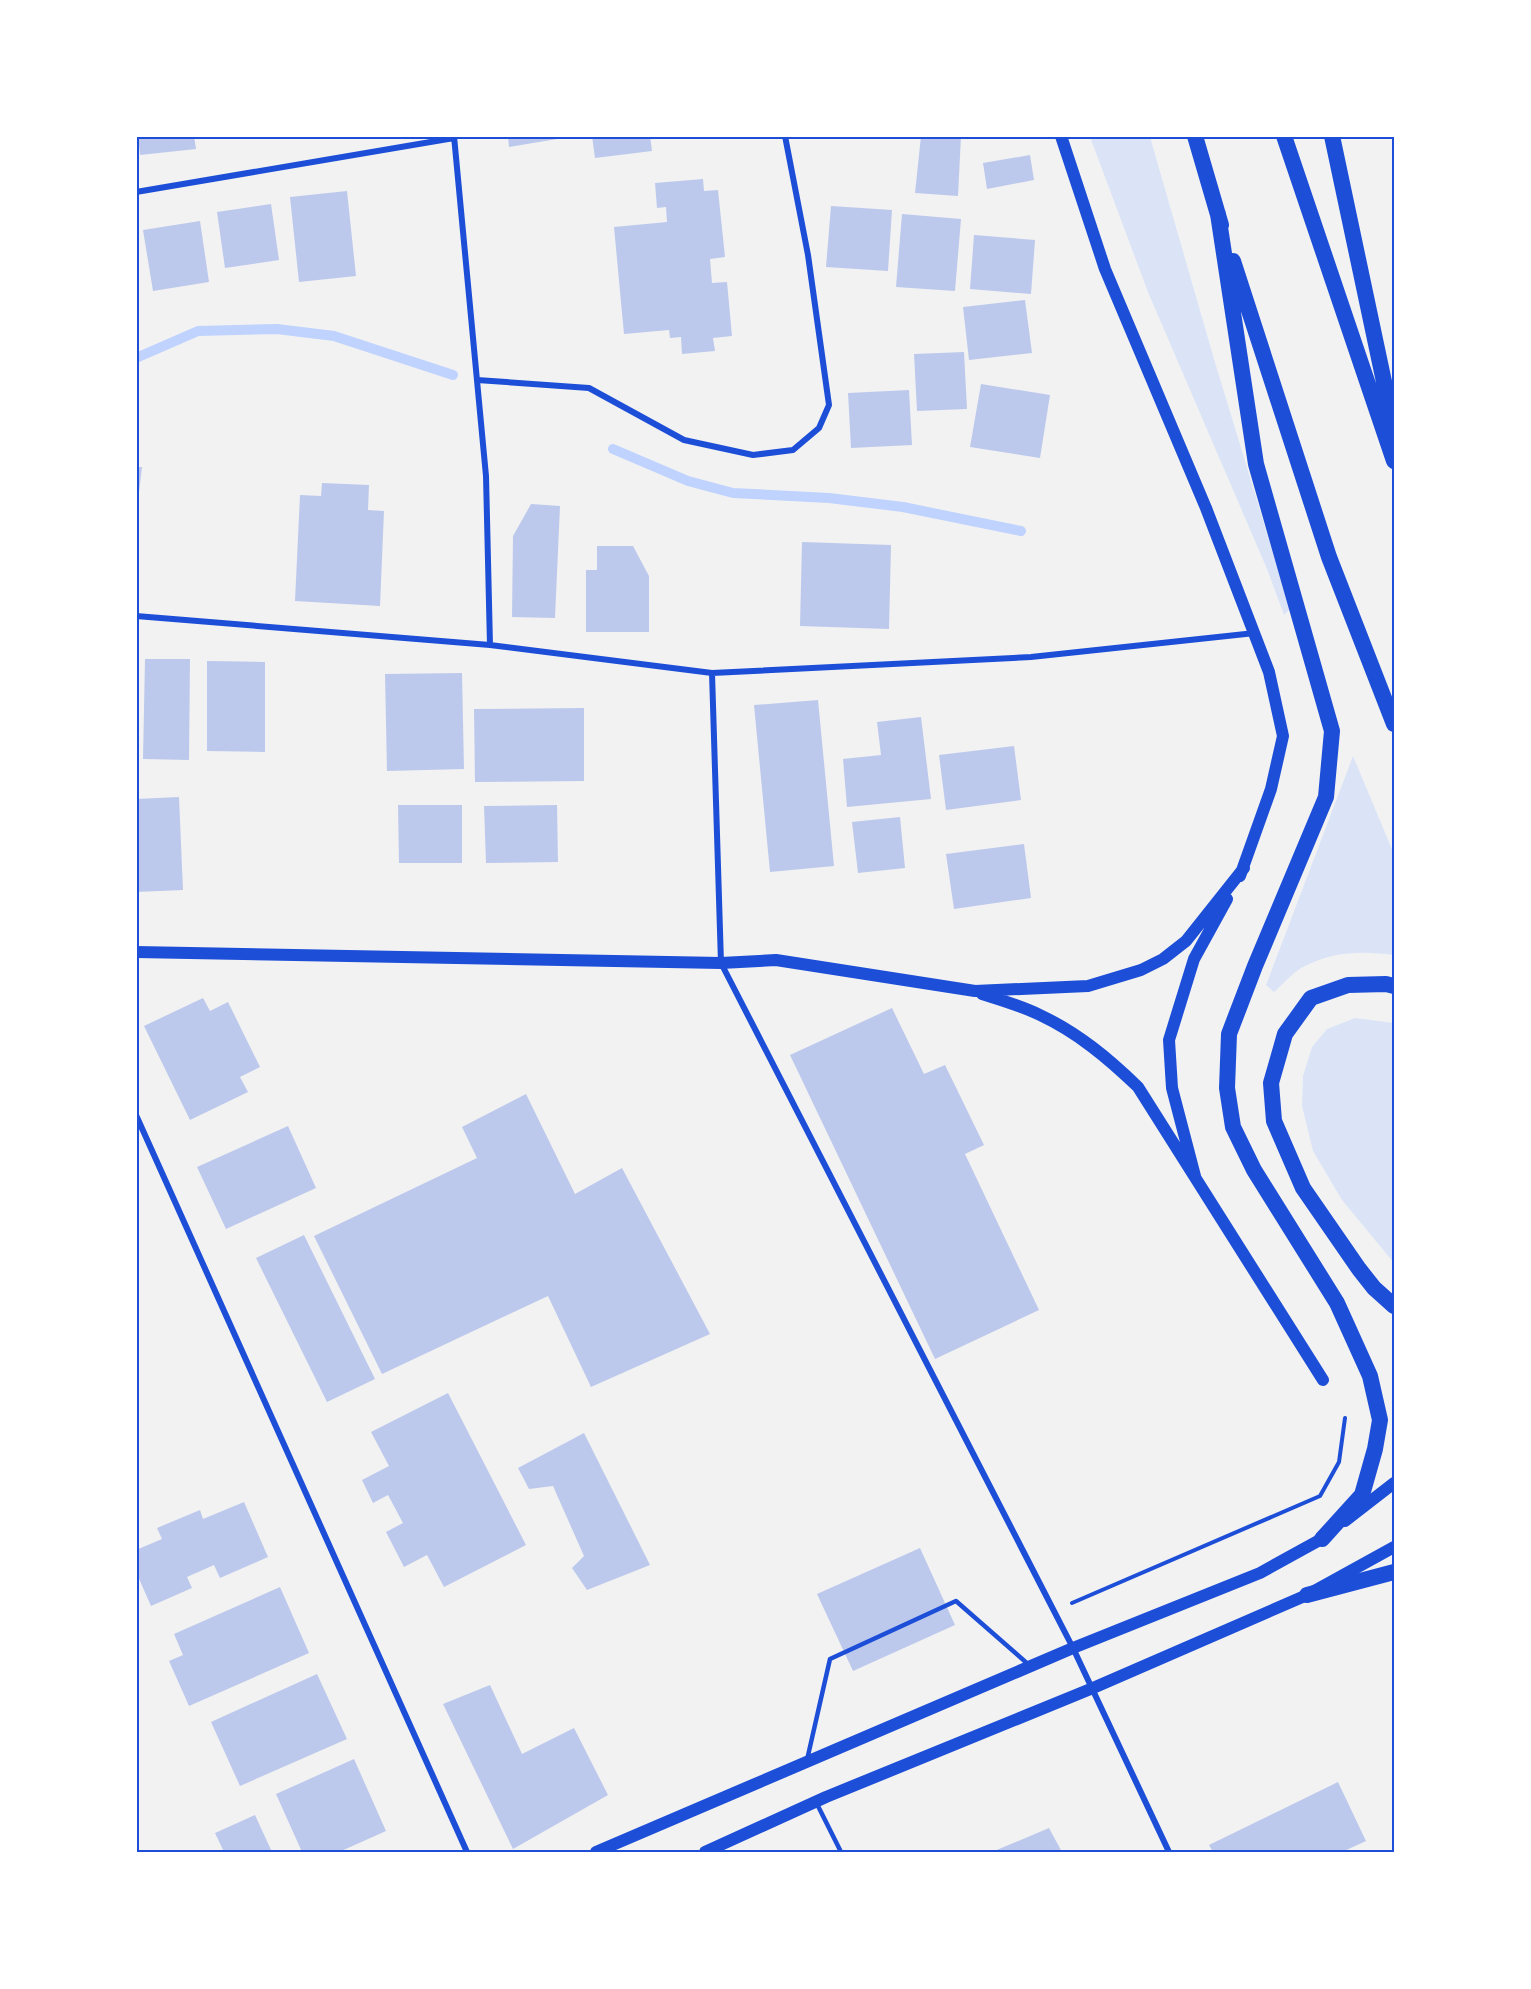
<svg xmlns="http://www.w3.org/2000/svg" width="1531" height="1989" font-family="Ubuntu,sans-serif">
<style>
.green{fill:#dbe4f7}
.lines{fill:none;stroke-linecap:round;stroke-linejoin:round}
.stream{stroke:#bfd3fe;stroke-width:10}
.building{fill:#bdc9ec}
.path{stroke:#1d4ed8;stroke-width:4}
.service{stroke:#1d4ed8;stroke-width:4.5}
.minor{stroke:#1d4ed8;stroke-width:6}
.secondary{stroke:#1d4ed8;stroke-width:12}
.trunk{stroke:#1d4ed8;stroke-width:16}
.neatline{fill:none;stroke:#1d4ed8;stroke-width:2}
</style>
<rect width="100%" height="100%" fill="#f2f2f2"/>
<!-- green -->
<path class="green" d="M1090,137H1150L1214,359L1290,609L1284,615L1267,569L1148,292Z
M1353,756L1394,854V955C1364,951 1335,951 1307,965C1295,970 1284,983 1274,992L1266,985Z
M1355,1018L1394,1023V1263L1342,1200L1313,1151L1302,1106L1303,1076L1312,1047L1327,1029Z"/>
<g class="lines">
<!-- stream -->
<path class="stream" d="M136,358L198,331L277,329L334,336L453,375
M613,449L688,481L733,493L829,498L903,507L1021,531"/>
</g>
<!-- building -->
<path class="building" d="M138,136H194L196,149L140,155Z
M508,136H563V138L509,147Z
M592,136H650L652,151L595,158Z
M921,136H961L958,196L915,193Z
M1030,155L1034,180L987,189L983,163Z
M703,179L704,191L718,190L725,257L710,259L712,283L727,282L732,336L713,338L715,351L682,354L681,337L670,338L669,330L624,334L614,227L667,222L666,207L657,208L655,183Z
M347,191L356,276L299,282L290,197Z
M271,204L279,260L225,268L217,212Z
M831,206L892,210L888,271L826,267Z
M902,214L961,219L955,291L896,287Z
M200,221L209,282L153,291L143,230Z
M974,235L1035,240L1031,294L970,289Z
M1025,300L1032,353L969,360L963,307Z
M964,352L967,409L917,411L914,354Z
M981,384L1050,395L1040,458L970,447Z
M909,390L912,445L851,448L848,393Z
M136,467H142L138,501H136Z
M322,483L369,485L368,510L384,511L380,606L295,601L300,495L321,496Z
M531,504L560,506L555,618L512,617L513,536Z
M802,542L891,545L889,629L800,626Z
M597,546H633L649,576V632H586V570H597Z
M145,659H190L189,760L143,759Z
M207,661L265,662V752L207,751Z
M462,673L464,769L387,771L385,674Z
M818,700L834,866L770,872L754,705Z
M584,708V781L475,782L474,709Z
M921,717L931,799L847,807L843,759L881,755L877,722Z
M1014,746L1021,800L946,810L939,755Z
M179,797L183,890L136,892V799Z
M398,805H462V863H399Z
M557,805L558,862L486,863L484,806Z
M900,817L905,868L858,873L852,822Z
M1024,844L1031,898L954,909L946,854Z
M203,998L210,1011L228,1002L260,1067L240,1077L248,1092L190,1120L144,1026Z
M892,1008L924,1074L945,1065L984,1145L965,1154L1039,1310L935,1359L790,1055Z
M526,1094L575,1194L622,1168L710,1334L591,1387L548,1296L382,1374L314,1236L477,1158L462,1127Z
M288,1126L316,1188L226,1229L197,1167Z
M304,1235L375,1379L327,1402L256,1258Z
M448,1393L526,1545L444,1587L427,1555L404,1567L386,1532L403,1523L388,1495L373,1503L362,1480L389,1466L371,1432Z
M584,1433L650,1565L587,1590L572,1568L584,1556L553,1486L529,1489L518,1468Z
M244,1502L268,1557L220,1578L214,1565L187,1577L192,1588L151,1606L136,1572V1550L162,1539L157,1528L200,1510L203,1519Z
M920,1548L955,1625L853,1671L817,1594Z
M280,1587L309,1653L189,1706L169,1661L183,1655L174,1634Z
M317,1674L347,1739L240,1786L211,1722Z
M490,1685L522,1754L574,1728L608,1795L513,1849L443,1704Z
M354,1759L386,1831L339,1852H302L276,1794Z
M1338,1782L1366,1841L1342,1852H1213L1209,1845Z
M255,1815L272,1852H224L215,1833Z
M1049,1828L1062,1852H992Z"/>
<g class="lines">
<!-- path -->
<path class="path" d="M1072,1603L1320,1496L1339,1462L1345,1418"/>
<!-- service -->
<path class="service" d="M807,1760L830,1659L956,1601L1029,1665
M816,1802L841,1852"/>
<!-- minor -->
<path class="minor" d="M454,136L486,476L490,645
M136,192L454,138
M477,380L589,388L684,440L753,455L793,450L819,428L829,405L808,255L785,136
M136,616L490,645L712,673L1031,657L1255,633
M712,673L721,963L1073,1648L1169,1852
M136,1115L467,1852"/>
<!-- secondary -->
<path class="secondary" d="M1061,136L1105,269L1206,508L1269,672L1283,736L1271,789L1240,876
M136,952L721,963L776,960L975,991L1088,986L1141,970L1163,959L1186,941L1244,868
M982,994C1001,1000 1022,1006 1040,1015C1078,1033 1108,1058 1138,1087L1323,1380
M1195,1176L1172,1088L1169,1040L1194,959L1227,899
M1345,1521L1394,1483
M596,1852L1073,1648L1260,1573L1327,1536
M705,1852L826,1797L1093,1688L1307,1595L1394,1547"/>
<!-- trunk -->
<path class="trunk" d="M1195,136L1221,225
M1284,136L1394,461
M1332,136L1394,429
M1218,214L1256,464L1332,731L1326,797L1255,966L1229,1034L1227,1088L1233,1127L1254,1170L1337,1303L1370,1376L1380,1420L1375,1449L1362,1495L1322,1539
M1233,261L1329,557L1394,724
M1394,986L1386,984L1348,985L1311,998L1285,1034L1271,1083L1274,1121L1303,1188L1359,1269L1374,1288L1394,1306
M1307,1595L1394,1572"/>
</g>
<!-- border -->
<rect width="1531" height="1989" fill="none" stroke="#ffffff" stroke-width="276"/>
<rect x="138" y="138" width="1255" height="1713" class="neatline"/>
</svg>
